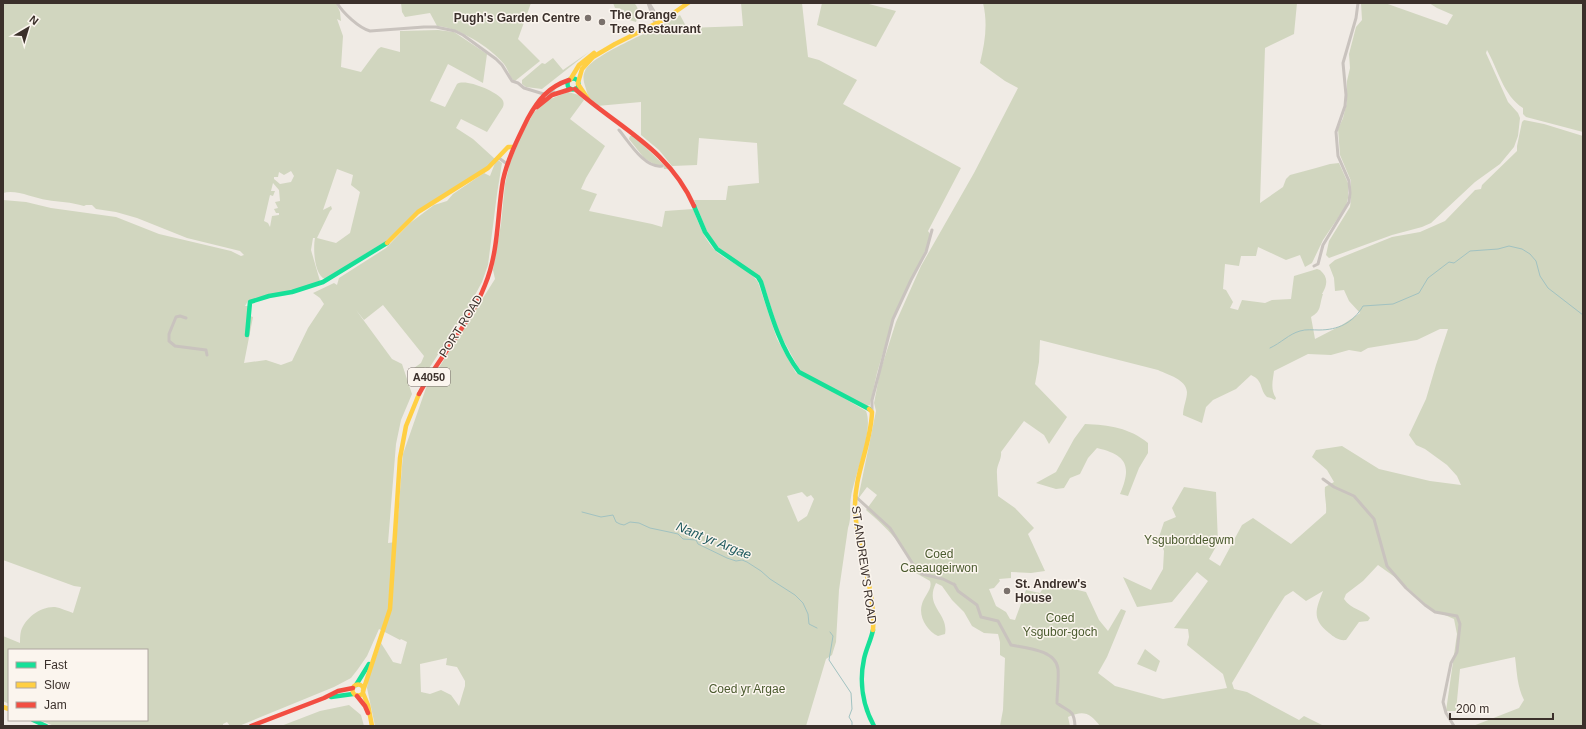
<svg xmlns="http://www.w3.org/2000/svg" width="1586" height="729" font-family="Arial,sans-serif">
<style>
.green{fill:#d1d6bf;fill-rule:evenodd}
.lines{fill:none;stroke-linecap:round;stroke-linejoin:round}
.stream{stroke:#a1c2c1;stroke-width:1}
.street{stroke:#c9c3be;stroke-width:3}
.fast{stroke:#16e098;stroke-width:4.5}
.slow{stroke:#ffcf43;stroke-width:4.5}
.jam{stroke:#f24e42;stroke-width:4.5}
.poi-dot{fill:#7a716c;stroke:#fbf5ee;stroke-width:1.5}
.labels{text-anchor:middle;stroke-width:3;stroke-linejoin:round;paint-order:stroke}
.shield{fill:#fbf5ee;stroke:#756b66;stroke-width:1}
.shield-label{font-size:11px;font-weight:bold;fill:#3b302b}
.poi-label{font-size:12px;font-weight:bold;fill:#3b302b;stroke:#fbf5ee;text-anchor:start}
.street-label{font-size:12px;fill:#3b302b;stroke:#fbf5ee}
.park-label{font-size:12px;fill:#4a5a2e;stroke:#fbf5ee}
.water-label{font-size:13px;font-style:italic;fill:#1f5a5e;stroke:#fbf5ee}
</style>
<rect width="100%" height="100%" fill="#f0ebe5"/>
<!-- green -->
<path class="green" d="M3,3H336L340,12L341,21L337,19L343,36L341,67L361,72L378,49L381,47L400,52V31L438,30L454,32L487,54L483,83L448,64L430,101L445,107L457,84C465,78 495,91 501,98C504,101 504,104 503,107L487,132L461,119L456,128L473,139L495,159L485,169L428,204L386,241L325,279C314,275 313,248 315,238H313L311,250L320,281L317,284L248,301L245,306H248L250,316L253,317L244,363L266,360L281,365L292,361L308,328L324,304L320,298L313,293L334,283L337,285L339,278L386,248L410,223L434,205L447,201L453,194L484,173L490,176L495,163L498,160L502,163L497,194L488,265L482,282L468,308L428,370L425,367L419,375L414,368L421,363L424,356L383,305L364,320L356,310L392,359L402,364L412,394L401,420L396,444L388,543L396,542L403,454L426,388L495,279L493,270L501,224L505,184L510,163L520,138L534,112L548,100L568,92L579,95L584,100L570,119L605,146L586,178L581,189L597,194L589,211L652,224L662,227L665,211L693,209C699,224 705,242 718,253C731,263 749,269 758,282L777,339L796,373L823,386L866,411C874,431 855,474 851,497C849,508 852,517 848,528L839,590L836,642L832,655L826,659L806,726H375L367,688L368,680L381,643L393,662L401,664L407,642L401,639L400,640L379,629L367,656L358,669L351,678L334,687L239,726H230L227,722L223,724V726H54L40,720H147V650H9V704L3,701V636L20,643C20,639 20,635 21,631C25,618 41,606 55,607C61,608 67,611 73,613L81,587L74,586L3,560V200L26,202L51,208L116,217L159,234L231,251L241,256L244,255L240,251L187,238L137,218L116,212L96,209L92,205H86L84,206C71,202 59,202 47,200C33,198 16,189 3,193ZM337,169L353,175L351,185L360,192L350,233L336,243L317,238L330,211L332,209L331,206L323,210ZM291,171L294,176L291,182L280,184L274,179V177H278L279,172L284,175ZM273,183L279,190L280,201L275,202L278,208L274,209L276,213H279V215L272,216L270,227L268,223L264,221L270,195L273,196L275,191H271ZM802,492L807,497L811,495L814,499L807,516L798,522L787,496ZM447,658L446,665L457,667L465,681V686L459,706L451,695L441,690L430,694L421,692L420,664Z
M401,3H531L518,39L540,61L515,81L513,80C509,75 508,69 504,64C490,47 458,27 437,26L430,13L405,17L402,12Z
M613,3H634C640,8 638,16 636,22L623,18L624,10L615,8Z
M741,3H802L808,57L819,60L857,80L843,104L961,168L928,231L930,234L926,249L893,319L877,373L870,405L867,406L802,372L798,367L779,332L763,282L720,249L709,236L694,200H726L728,186L759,183L757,143L699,138L697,165L672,166L659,150L641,135V102L597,106C591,101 588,97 586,89C584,83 582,77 585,71C593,53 660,29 680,15L687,28L743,26Z
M822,3H865L896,11L876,47L817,25Z
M983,3H1297L1294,34L1265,48L1260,203L1283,187L1286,179L1290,175L1316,168L1330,164L1339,163L1348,183V198L1346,206L1323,240L1312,263L1305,267L1300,255L1286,260L1258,247L1256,256H1241L1239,266L1225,264L1223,289L1226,290L1233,302L1230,308L1238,310L1242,300L1265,303L1272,300L1291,299L1294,276L1317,269L1320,270C1329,278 1327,285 1322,294H1323C1319,305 1322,311 1311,317L1315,339L1342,325L1360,313L1349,301L1344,290L1335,291L1334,278L1329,265L1335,260L1392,237L1420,232L1445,221L1475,190L1481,189L1482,185L1517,151V146L1522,122L1524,120L1544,124L1583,136V726H1473L1519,708L1524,700C1517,686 1517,672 1515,657L1460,669L1456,711H1446L1457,634L1454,619L1431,609L1399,580L1378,565L1363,581L1346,594L1344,599C1351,610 1363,609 1370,618L1368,621L1359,622L1346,640C1339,641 1334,637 1329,633C1311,619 1316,609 1323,591L1306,601L1293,591L1285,596L1274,613L1232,683L1234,689L1247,692L1299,720L1304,716L1324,726H1100C1090,713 1084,710 1068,717L1070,726H1000L1003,710L1005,658L1000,655V642L998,634L984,633L972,626L964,612L952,600L942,586L936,583C924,607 949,613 945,634L938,636C927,631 918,616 922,604C924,596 933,589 930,581L914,572C906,546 886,527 866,510L877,495L867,487L858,499L876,411L874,403L880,372L896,322L921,266L974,173L1018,88L1005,81L980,63C985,42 988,24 983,3ZM1440,329H1448L1436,365L1426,399L1409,435L1416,445L1425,449L1447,465L1457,476L1461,485L1430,481L1379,469L1342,446L1316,450L1312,457L1327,470L1334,482L1325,487C1324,496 1327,504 1326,513L1291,544L1253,518L1242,525L1220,566L1209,559L1218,543L1216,492L1184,487L1172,508L1176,517L1164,522L1159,537L1164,551L1163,569L1151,590L1123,577L1137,607L1172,602L1197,572L1208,581L1174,628L1188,629L1189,637L1187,645L1223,674L1227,688L1163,699L1115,686L1098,673L1107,657L1126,611L1121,609L1108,631L1099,620L1086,592L1053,584L1045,585L1040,593L1026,590L1015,620L1010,619L1006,612L996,606L989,589L994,588L1000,581L999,579L1011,578V572L1031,573L1045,571L1028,534L1034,528L1015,508L998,496C998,488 997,481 997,474C996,465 1002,460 1001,452L1024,421L1044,435L1049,444L1067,417L1035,384L1039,362L1040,340L1158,370C1168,375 1186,379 1187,392C1187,399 1183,407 1183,415L1202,423L1206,407L1213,400L1236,389L1251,375C1264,381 1259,389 1267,397L1271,398L1275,400L1276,398C1270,389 1273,380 1274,371L1308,354L1331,355L1349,350L1361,352L1368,348L1417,340Z
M1361,3H1385L1447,25L1453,15L1437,8L1429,3H1583V132L1526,117L1523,114V108C1503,95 1498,69 1487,50L1486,53L1508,102L1518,113L1520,118L1518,136L1514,147L1500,164L1475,182L1431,223L1422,227L1392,235L1329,258L1326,255L1329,241L1350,207L1351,200V181L1340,155L1338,129L1343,118L1347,102V81L1350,68L1349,54L1356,27L1362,20Z
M589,52L542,89L526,87L522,84V80L542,63L545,64L553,58L563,70Z
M630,136H633L637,139L671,172L667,169H664L663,165L657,166L644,158L629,139Z
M1085,424C1109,425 1130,428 1148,443V453L1139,468L1128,496L1120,494C1132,466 1127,455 1097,448L1088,458L1080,474L1070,478L1064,488L1056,489L1036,483L1056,472L1074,439Z
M1145,649L1160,661L1156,672L1137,664Z
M349,705L361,715L364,726H281L320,711Z"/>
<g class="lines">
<!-- stream -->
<path class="stream" d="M1270,348C1281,343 1289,334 1300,331C1306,329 1313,330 1319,330C1338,330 1353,323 1363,306L1393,304L1419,293L1428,278L1449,262L1454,263L1470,251L1498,249L1509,246L1522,249L1530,254L1536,261L1540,276L1548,288L1583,315
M582,512L601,517L613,515L616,522L620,524L624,525L630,522L639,523L650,528L669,532L678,534L683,539L696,540L698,544L727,558L736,561L742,560L747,562L761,571L770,579L795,595L803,603L808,614L809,624L817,628
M830,632L833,636L829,660L851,693L852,709L849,717L852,722V726"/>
<!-- street -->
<path class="street" d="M337,3C343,13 359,28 370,31L424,27H436L455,31L463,35L496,59L502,65L512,81L518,83L524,88L547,95L554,92
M648,3L655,23
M649,3L660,21
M619,130C629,142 645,169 662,166
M499,158L507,164
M1314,266L1318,264L1323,245L1349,202L1350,193L1349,181L1338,156L1336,132L1345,106L1346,95L1343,63L1356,18L1358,3
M186,318L180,316L176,317L169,334V341L175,346L206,350L207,355
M872,412V400L893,319L911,280L926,252L932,230
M1323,479L1334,487L1354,496L1374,519L1387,566L1406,588L1425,605L1435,612L1457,616L1460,624L1457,652L1451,663L1443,702L1446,713L1454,726
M855,496L890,528L916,569L922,574L943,579L955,585
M954,584L958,591L977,605L981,617L998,621L1011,645C1026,648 1056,650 1058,669C1059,680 1057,692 1057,703C1068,712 1074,708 1075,726"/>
<!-- fast -->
<path class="fast" d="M567.5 84a5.5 5.5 0 1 1 11 0a5.5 5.5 0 1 1-11 0Z
M694,206L705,232L717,249L758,277L761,282C771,314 779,345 799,372L869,409
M247,335L250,302L269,296L292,292L323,282L387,243
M873,630C871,640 866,649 864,659C859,682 863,706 874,726
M356,685L369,664
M331,697L353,694
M33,720L46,726"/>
<!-- slow -->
<path class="slow" d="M570,80L579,65L594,53
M578,83L582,69L593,57L615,44L665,19L688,3
M578,84L588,99
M387,243L418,212L488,168L508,147H513
M869,409L872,412C871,445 854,475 855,508C856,549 876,589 873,630
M352.5 690a5.5 5.5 0 1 1 11 0a5.5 5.5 0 1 1-11 0Z
M363,691L390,609L400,458L406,426L419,394
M363,693L368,705L372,726
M3,707L9,709"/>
<!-- jam -->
<path class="jam" d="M575,89C619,128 669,149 694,206
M537,107L552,95L571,89
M419,394C439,357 470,324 485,285C499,251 497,215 503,180C508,158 518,138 528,118C538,100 548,87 569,80
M357,696L365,706L368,713
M251,726L324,698L338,691L353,688"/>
</g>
<!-- markers -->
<g class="poi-dot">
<circle cx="588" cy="18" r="4"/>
<circle cx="602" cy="22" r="4"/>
<circle cx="1007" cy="591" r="4"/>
</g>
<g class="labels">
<!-- shield labels -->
<rect class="shield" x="408" y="368" width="42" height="18" rx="3"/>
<g class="shield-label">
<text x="429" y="381">A4050</text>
</g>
<!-- poi labels -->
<g class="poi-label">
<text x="610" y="19">The Orange<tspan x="610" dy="14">Tree Restaurant</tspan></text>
<text x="580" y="22" text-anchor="end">Pugh's Garden Centre</text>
<text x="1015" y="588">St. Andrew's<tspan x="1015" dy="14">House</tspan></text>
</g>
<!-- street labels -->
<g class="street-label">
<text transform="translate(461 326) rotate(-58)" y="4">PORT ROAD</text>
<text transform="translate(864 565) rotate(82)" y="4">ST ANDREW'S ROAD</text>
</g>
<!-- park labels -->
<g class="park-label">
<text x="1189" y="544">Ysguborddegwm</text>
<text x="939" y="558">Coed<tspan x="939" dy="14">Caeaugeirwon</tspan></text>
<text x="1060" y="622">Coed<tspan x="1060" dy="14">Ysgubor-goch</tspan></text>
<text x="747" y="693">Coed yr Argae</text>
</g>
<!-- water labels -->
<g class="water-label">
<text transform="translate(714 540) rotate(22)" y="5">Nant yr Argae</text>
</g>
</g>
<!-- border -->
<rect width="1586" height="729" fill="none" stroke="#3b302b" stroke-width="8"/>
<!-- legend -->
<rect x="8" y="649" width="140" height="72" fill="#fbf5ee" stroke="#aea6a0"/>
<rect x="16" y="662" width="20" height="6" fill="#16e098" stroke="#aea6a0"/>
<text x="44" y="669" font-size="12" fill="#3b302b">Fast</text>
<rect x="16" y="682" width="20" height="6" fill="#ffcf43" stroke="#aea6a0"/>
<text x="44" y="689" font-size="12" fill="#3b302b">Slow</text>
<rect x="16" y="702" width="20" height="6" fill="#f24e42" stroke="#aea6a0"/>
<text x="44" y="709" font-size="12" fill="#3b302b">Jam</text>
<!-- north arrow -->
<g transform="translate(28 28) rotate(38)" stroke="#fbf5ee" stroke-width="3" paint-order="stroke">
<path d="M0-3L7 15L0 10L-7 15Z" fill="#3b302b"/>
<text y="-6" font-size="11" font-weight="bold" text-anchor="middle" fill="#3b302b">N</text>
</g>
<!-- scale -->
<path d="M1450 713v6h103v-6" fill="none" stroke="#3b302b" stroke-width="2"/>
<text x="1456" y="713" font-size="12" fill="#3b302b" stroke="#fbf5ee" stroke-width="3" paint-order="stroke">200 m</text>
</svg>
